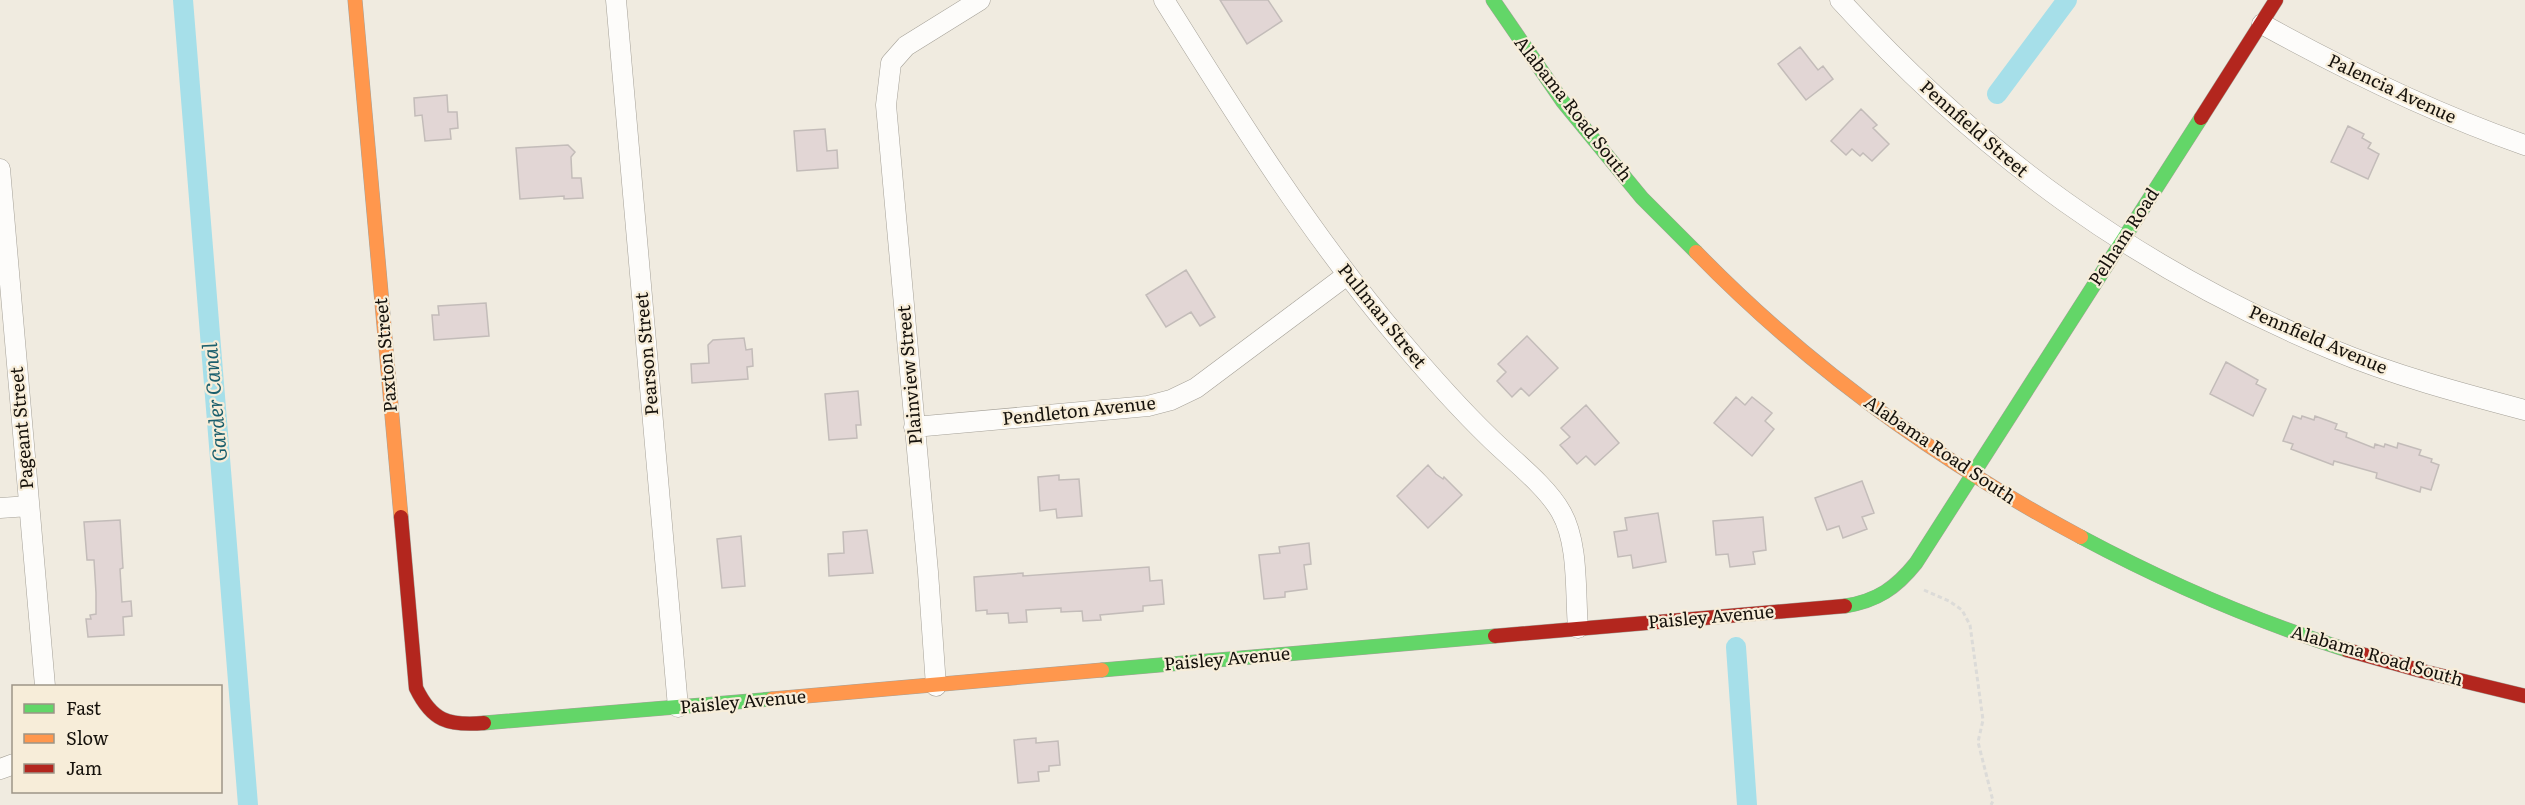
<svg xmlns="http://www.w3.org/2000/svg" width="2525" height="805" font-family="Literata,serif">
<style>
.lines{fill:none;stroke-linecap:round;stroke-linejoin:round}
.canal{stroke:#a6dfe9;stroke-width:20}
.building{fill:#e2d6d5;stroke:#c3bcb9;stroke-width:1.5}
.street-casing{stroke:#a5a198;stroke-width:21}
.fast-casing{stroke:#a5a198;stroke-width:15}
.slow-casing{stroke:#a5a198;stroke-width:15}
.jam-casing{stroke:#a5a198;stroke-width:15}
.path{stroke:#dcdbd8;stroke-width:3;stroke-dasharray:4.5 3;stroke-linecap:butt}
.street{stroke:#fdfcfa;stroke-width:20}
.fast{stroke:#63d668;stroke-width:14}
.slow{stroke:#ff974d;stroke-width:14}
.jam{stroke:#b3261e;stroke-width:14}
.labels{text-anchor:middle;stroke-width:4.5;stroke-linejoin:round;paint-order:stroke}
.street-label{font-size:18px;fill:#16120c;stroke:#f7edd9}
.water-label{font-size:20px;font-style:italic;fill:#1b5f6d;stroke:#f7edd9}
</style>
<rect width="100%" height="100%" fill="#f0ebe0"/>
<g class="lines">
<!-- canal -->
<path class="canal" d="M183,0L248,805
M1997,94L2067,0
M1736,647L1747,805"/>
</g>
<!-- building -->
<path class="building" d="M1220,0H1268L1282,21L1247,44Z
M1800,47L1818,70L1823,66L1833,79L1806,100L1778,64Z
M447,95L448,112H457L458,128L450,129L451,139L425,141L422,115L415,116L414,98Z
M1861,109L1877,125L1873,128L1889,144L1872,161L1863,153L1860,156L1852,149L1846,155L1831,141Z
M2348,126L2364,134L2362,138L2371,143L2368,148L2379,154L2368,179L2331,162Z
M825,129L827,151L837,150L838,168L797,171L794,131Z
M568,145L575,152L571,157L572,178H581L583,198L564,199V196L520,199L516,148Z
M1186,270L1215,317L1200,326L1191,312L1166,327L1146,295Z
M486,303L489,336L434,340L432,315H439L438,306Z
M1527,336L1558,368L1529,396L1521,388L1512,397L1497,381L1506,372L1498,364Z
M744,338L746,350L752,349L753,366L747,367L748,379L692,383L691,364L709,363L708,345L713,340Z
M2226,362L2258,380L2256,384L2266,389L2253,416L2210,394Z
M858,391L861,425H856L857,438L829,440L825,394Z
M1736,397L1745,405L1752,397L1772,413L1765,421L1774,429L1752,456L1714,423Z
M1586,405L1619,443L1595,465L1586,456L1577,464L1560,445L1570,437L1561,428Z
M2293,416L2301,419L2302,416L2314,420L2315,416L2337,424L2335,429L2347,433L2346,437L2374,448L2375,444L2384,447L2385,444L2397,448L2398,443L2421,450L2419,455L2432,459L2431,462L2439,465L2431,490L2421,487L2420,492L2376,478L2377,473L2334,461L2333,465L2291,449L2293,444L2283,441Z
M1428,465L1436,474L1443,479L1444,477L1462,495L1428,528L1397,496Z
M1059,475V480L1079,479L1082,516L1057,518L1056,509L1040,511L1038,477Z
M1862,481L1874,513L1862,517L1867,529L1843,538L1839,526L1827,530L1815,498Z
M1658,513L1666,562L1633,568L1631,555L1618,557L1614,532L1627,530L1625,518Z
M1763,517L1766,550L1753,552L1755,564L1730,567L1728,554L1716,555L1713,521Z
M120,520L123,568L120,569L122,602L131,601L132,616L123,617L124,635L88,637L86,619H91L90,615L96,614V593L94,560H87L84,522Z
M867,530L873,573L829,576L828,554L844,553L843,532Z
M741,536L745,586L722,588L717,539Z
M1309,543L1311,564L1304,565L1307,589L1285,592V597L1264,599L1259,555L1280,553L1279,547Z
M1149,567L1150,581L1162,580L1164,604L1143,606V611L1100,615L1101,620L1083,621L1082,611L1061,612V608L1026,610L1027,622L1009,623L1008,613L987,614V610L976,611L974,577L1023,573V576Z
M1036,738V743L1058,741L1060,765L1049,766V771L1038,772L1039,781L1018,783L1014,740Z"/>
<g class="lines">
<defs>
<path id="street" d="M616,0L678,707
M1164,0C1237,117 1310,234 1400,340C1428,373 1458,407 1489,437C1511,459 1546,485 1561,512C1579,543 1575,593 1578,628
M1840,0C1980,154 2138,269 2331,349C2393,375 2460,393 2525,410
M2262,24C2347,71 2433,113 2525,145
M0,169L45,686
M914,427L1148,406L1171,400L1196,388L1347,275
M0,508L29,506
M936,686L928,572L886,105L891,63L906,46L980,0
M0,769L14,764"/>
<path id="fast" d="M1493,0L1563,102L1642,198L1696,252
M2081,537C2167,583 2255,621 2347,650
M1845,606C1877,601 1896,588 1916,563L2201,118
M1102,670L1495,636
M484,723L772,699"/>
<path id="slow" d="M355,0L401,517
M1696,252C1808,367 1940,462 2081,537
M772,699L1102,670"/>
<path id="jam" d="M2201,118L2276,0
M401,517L416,688C432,721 448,726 484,723
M1495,636L1845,606
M2347,650L2422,671L2525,696"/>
</defs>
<!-- street casing -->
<use href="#street" class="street-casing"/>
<!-- fast casing -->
<use href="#fast" class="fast-casing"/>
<!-- slow casing -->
<use href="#slow" class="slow-casing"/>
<!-- jam casing -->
<use href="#jam" class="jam-casing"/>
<!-- path -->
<path class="path" d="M1924,590L1949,601L1962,610L1970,625L1983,720L1978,742L1993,801L1991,805"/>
<!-- street -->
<use href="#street" class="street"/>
<!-- fast -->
<use href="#fast" class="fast"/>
<!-- slow -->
<use href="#slow" class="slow"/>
<!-- jam -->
<use href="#jam" class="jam"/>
</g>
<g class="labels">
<!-- street labels -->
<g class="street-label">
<text transform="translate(2392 89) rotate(25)" y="6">Palencia Avenue</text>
<text transform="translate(1573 109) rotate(52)" y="6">Alabama Road South</text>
<text transform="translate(1974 129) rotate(41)" y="6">Pennfield Street</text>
<text transform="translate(2124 237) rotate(-57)" y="6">Pelham Road</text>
<text transform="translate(1382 316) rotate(51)" y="6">Pullman Street</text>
<text transform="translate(2318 340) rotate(23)" y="6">Pennfield Avenue</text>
<text transform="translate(647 354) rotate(-95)" y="6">Pearson Street</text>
<text transform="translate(386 355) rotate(-95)" y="6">Paxton Street</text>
<text transform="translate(910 375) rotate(-95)" y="6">Plainview Street</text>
<text transform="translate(1079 411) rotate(-6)" y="6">Pendleton Avenue</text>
<text transform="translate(22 428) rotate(-95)" y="6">Pageant Street</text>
<text transform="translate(1940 450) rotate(34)" y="6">Alabama Road South</text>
<text transform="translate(1711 617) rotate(-5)" y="6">Paisley Avenue</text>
<text transform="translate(2377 656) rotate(16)" y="6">Alabama Road South</text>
<text transform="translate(1227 659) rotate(-5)" y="6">Paisley Avenue</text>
<text transform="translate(743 702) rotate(-5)" y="6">Paisley Avenue</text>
</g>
<!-- water labels -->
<g class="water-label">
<text transform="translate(215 402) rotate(-95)" y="7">Garder Canal</text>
</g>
</g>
<!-- legend -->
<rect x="12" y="685" width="210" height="108" fill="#f7edd9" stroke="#9d9587" stroke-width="1.5"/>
<rect x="24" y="704" width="30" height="9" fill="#63d668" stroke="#9d9587" stroke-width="1.5"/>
<text x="66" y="715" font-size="18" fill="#16120c">Fast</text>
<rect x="24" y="734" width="30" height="9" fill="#ff974d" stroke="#9d9587" stroke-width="1.5"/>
<text x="66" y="745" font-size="18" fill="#16120c">Slow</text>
<rect x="24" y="764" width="30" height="9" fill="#b3261e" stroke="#9d9587" stroke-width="1.5"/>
<text x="66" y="775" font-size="18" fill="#16120c">Jam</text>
</svg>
